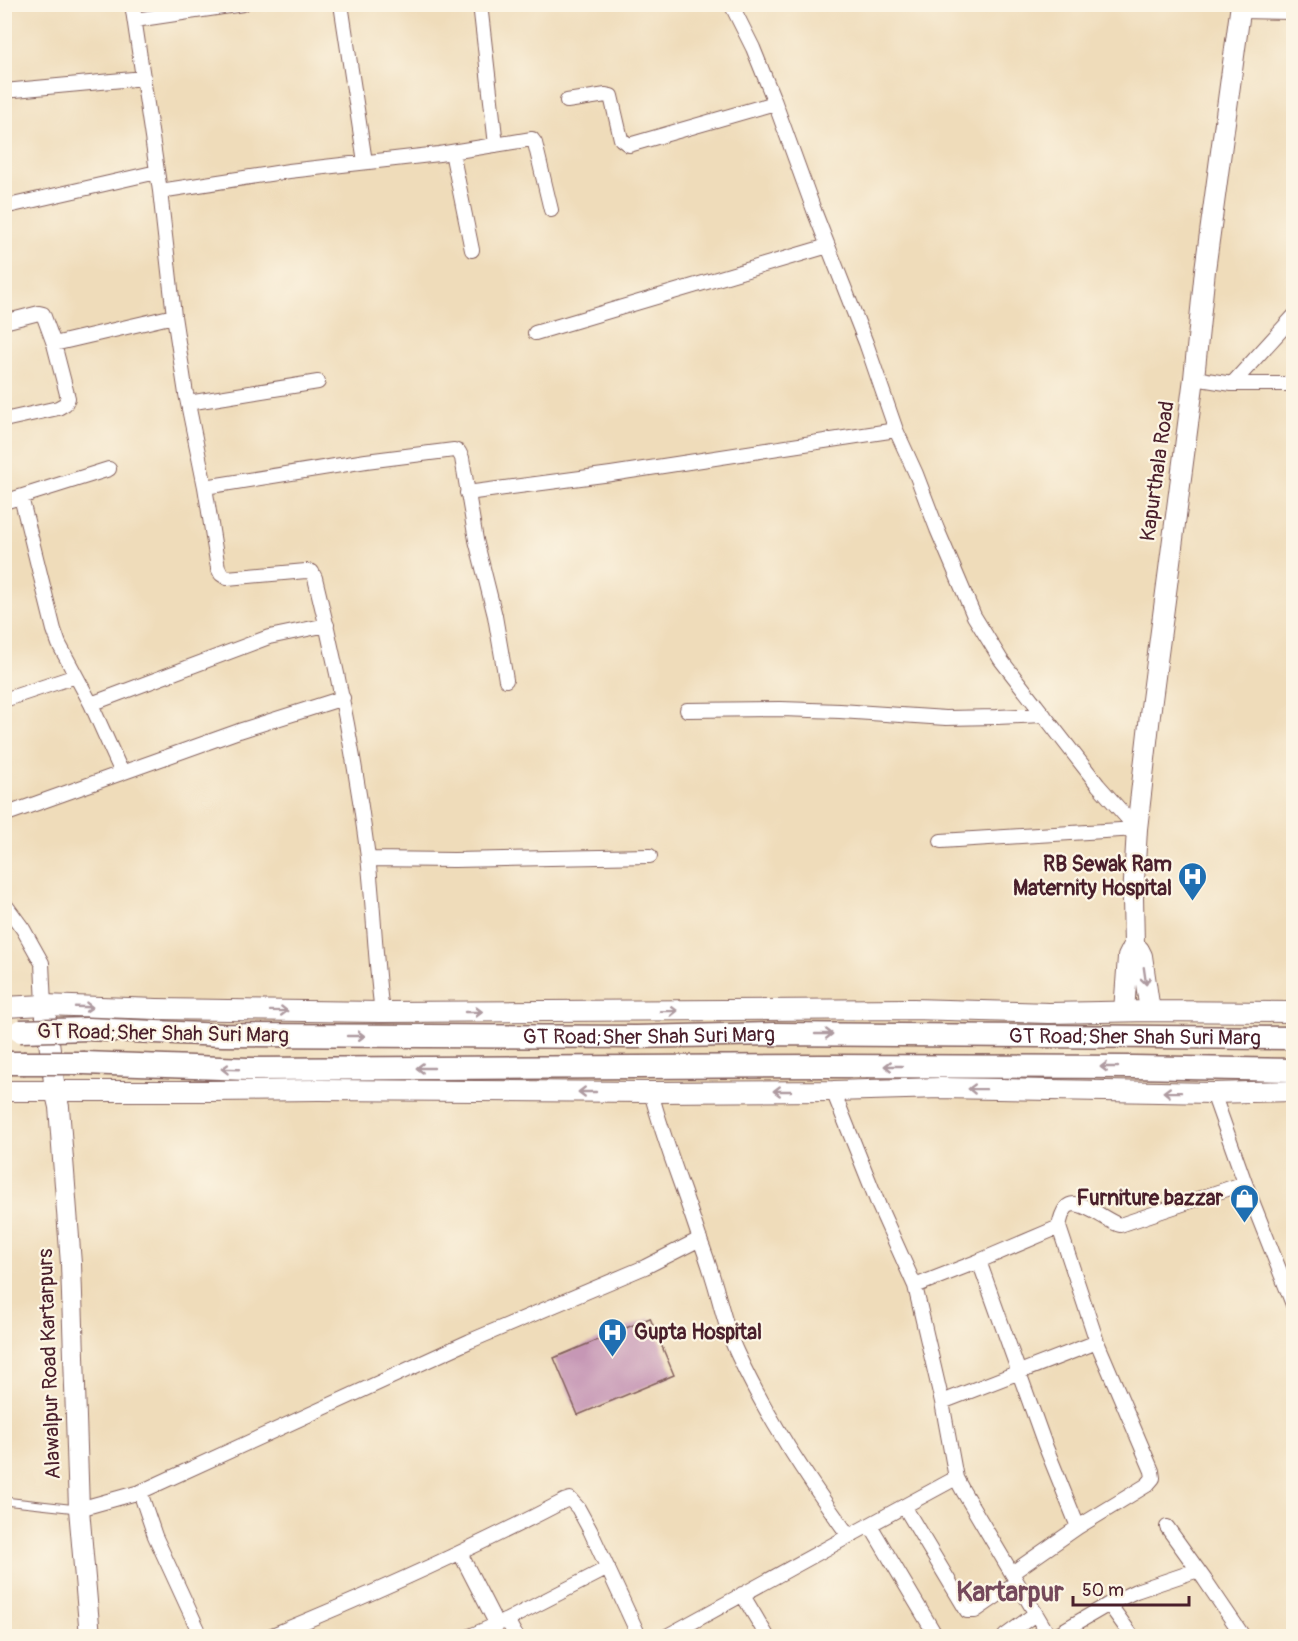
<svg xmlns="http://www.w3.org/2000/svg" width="1298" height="1641" font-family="Pangolin,sans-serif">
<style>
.building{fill:#c697b5}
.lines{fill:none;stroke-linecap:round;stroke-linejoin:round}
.service-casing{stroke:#84615d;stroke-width:9}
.minor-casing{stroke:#84615d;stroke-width:16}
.secondary-casing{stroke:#84615d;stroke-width:22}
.trunk-casing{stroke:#84615d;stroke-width:25}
.service{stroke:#fff;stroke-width:7}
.minor{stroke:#fff;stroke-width:14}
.secondary{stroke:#fff;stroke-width:20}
.trunk{stroke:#fff;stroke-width:22}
.trunk-bridge-casing{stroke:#84615d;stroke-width:25;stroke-linecap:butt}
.trunk-bridge{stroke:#fff;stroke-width:22}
.oneway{stroke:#ae9aa0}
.labels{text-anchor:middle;stroke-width:4.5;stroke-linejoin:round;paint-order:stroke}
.street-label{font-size:21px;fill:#4a1f2b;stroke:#fcf5e5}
.poi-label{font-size:21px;font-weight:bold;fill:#4a1f2b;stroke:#fcf5e5;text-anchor:end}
.district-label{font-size:27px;font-weight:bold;fill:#75495b;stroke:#fcf5e5}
</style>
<rect width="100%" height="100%" fill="#fcf5e5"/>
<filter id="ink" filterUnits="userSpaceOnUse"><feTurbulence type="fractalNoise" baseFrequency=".0167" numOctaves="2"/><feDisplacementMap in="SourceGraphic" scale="12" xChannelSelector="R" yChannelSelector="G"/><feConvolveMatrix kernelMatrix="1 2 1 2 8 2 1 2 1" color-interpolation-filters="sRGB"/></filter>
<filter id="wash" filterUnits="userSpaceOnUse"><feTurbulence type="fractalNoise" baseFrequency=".008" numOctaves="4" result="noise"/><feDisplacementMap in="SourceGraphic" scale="24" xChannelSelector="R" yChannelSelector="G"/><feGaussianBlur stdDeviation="1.35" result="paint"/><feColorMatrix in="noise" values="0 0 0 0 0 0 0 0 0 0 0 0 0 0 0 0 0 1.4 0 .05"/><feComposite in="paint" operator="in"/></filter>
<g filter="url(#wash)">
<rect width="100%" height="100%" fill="#efdcba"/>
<g id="blocks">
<!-- building -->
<path class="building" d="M650,1318L674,1375L578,1415L554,1358Z"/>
</g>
</g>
<g filter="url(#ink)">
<use href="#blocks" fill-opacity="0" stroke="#84615d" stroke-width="1.5"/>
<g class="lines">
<defs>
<path id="service" d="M4,1501L77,1509"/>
<path id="minor" d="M132,4L160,191L174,316L186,394L205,487L218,568L221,574L227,578L306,571L312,572L315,578C338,670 356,763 368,857C374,909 375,961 382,1012
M341,4L365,162
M480,4L496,145
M731,4L753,48L774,100L815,213L866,343L896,430L916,474L937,529L974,616L1001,660L1098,785L1137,829
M1240,11L1294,12
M135,20L243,4
M4,91L144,78
M567,101L606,95L611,96L621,139L629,145L775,103
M452,152L472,250
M160,191L289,171L439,154L532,139L535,143L551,210
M4,207L157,172
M4,322L39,313L43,314L54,344L68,398L65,404L58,408L4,420
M535,333L828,246
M54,344L174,316
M1194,378L1232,384H1294
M1232,384L1294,316
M188,403L318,382
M205,487L366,461L454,450L459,452L462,458L476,540L495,616L506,680
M467,493L611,474L896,430
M21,497L54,630L59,644L91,704L122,773
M4,502L109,469
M4,700L76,676
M91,704L269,637L327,625
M687,710L781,709L840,711L946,718L997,717L1044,715
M4,815L239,731L343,698
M941,841L1137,829
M368,859L454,860L650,856
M4,903L23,929L42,963L44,1005
M833,1091L879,1206L915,1286L942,1402L956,1478L963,1491L1049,1636
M651,1092C664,1142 684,1190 700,1240C706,1255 711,1271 716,1288C722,1310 727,1332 737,1353C767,1418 807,1478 849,1536L667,1636
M1213,1093L1245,1183L1294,1307
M1059,1227L1097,1342
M979,1261L1045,1445L1078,1527
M915,1286L979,1261L1059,1227C1060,1221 1062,1213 1066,1208C1077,1194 1106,1222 1120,1225L1245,1183
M942,1402L1097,1342L1152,1471L1153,1478L1147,1485L1078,1527L1012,1573
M140,1492L155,1536L201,1636
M904,1506L967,1611H975L1017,1582
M79,1509L140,1492L470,1341L645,1267L700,1239
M870,1525L936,1636
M1167,1527L1205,1580L1243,1636
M849,1536L956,1478
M460,1553L497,1625
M742,1594L767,1636
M1109,1604L1132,1636
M507,1620L608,1568
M270,1636C370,1595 468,1551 564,1501L570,1499L578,1508L590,1530L639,1636
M470,1636L507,1620L516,1636
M1005,1636L1035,1614
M1054,1636L1109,1604L1136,1591L1198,1570"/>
<path id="secondary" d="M1134,945L1139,950L1142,956L1150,1011
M4,1007L44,1005L157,1009L382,1012L913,1009L1049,1013L1150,1011L1294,1012
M1124,1011L1128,957L1134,945L1133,898L1137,829L1150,715L1194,378L1205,270L1241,4
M46,1017L55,1090L59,1107L71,1264L79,1509L90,1636
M4,1091H207L318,1090L651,1092L833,1091L941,1088L1213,1093L1294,1091"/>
<g id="trunk">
<path id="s1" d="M88,1029L223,1035L636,1037L775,1034L1294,1038"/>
<path d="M4,1063H23"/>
<path d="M84,1063L248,1069L826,1066L1133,1067L1294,1070"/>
</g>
</defs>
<!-- service casing -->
<use href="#service" class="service-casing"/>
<!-- minor casing -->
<use href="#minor" class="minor-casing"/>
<!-- secondary casing -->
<use href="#secondary" class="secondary-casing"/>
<!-- trunk casing -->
<use href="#trunk" class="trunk-casing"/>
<!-- service -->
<use href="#service" class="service"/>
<!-- minor -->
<use href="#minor" class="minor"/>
<!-- secondary -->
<use href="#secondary" class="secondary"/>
<!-- trunk -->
<use href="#trunk" class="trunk"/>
<defs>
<path id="trunk-bridge" d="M20,1031L88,1029
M23,1063H84"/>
</defs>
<!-- trunk-bridge casing -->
<use href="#trunk-bridge" class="trunk-bridge-casing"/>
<!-- trunk-bridge -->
<use href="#trunk-bridge" class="trunk-bridge"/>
</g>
<!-- one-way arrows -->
<defs><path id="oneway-shaft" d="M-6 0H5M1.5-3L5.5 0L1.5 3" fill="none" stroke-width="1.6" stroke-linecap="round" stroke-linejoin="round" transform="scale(1.5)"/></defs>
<g class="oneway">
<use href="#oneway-shaft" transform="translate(1145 976) rotate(82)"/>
<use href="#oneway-shaft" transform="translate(84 1007) rotate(2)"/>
<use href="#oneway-shaft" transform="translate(279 1011) rotate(1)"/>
<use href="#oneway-shaft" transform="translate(669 1011) rotate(-1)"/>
<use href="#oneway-shaft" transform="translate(474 1012)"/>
<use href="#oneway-shaft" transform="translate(824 1034)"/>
<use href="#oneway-shaft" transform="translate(356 1036)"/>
<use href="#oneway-shaft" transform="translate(893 1066) rotate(-180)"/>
<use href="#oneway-shaft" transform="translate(1109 1067) rotate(-180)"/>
<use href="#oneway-shaft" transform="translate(425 1068) rotate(180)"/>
<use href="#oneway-shaft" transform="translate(230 1069) rotate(-178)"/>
<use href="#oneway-shaft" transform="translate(977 1089) rotate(-179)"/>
<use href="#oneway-shaft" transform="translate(782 1091) rotate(180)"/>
<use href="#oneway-shaft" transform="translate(587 1092) rotate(-180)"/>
<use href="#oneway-shaft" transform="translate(1172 1092) rotate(-179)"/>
</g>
</g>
<!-- icons -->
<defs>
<symbol id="hospital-pin" viewBox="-11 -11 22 30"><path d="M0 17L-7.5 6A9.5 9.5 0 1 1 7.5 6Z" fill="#1f6fb2" stroke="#fcf5e5"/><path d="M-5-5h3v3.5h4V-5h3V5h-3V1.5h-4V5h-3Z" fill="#fff"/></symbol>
<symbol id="shop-pin" viewBox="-11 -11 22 30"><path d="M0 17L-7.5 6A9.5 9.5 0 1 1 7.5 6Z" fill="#1f6fb2" stroke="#fcf5e5"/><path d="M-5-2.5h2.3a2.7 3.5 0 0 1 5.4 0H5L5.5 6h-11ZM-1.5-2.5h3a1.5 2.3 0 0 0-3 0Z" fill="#fff"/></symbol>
</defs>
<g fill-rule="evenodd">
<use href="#hospital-pin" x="1176" y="860" width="33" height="45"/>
<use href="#shop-pin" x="1228" y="1182" width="33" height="45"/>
<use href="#hospital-pin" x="596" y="1316" width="33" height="45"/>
</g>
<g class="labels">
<!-- street labels -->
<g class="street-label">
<text transform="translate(1157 471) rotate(-82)" y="7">Kapurthala Road</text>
<text transform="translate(163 1033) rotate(1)" y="7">GT Road;Sher Shah Suri Marg</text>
<text dy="7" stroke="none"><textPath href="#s1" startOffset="561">GT Road;Sher Shah Suri Marg</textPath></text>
<text dy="7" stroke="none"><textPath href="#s1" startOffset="1047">GT Road;Sher Shah Suri Marg</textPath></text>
<text transform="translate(49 1364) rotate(-92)" y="7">Alawalpur Road Kartarpurs</text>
</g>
<!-- poi labels -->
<g class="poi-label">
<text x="1172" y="871">RB Sewak Ram<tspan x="1172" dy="24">Maternity Hospital</tspan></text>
<text x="1223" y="1205">Furniture bazzar</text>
<text x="634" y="1339" text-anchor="start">Gupta Hospital</text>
</g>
<!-- district labels -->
<g class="district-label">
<text x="1010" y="1601">Kartarpur</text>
</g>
</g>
<!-- margin -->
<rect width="1298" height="1641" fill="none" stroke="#fcf5e5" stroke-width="24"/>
<!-- scale -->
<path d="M1073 1596v9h116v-9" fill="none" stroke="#4a1f2b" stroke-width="3"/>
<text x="1082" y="1596" font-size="18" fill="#4a1f2b" stroke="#fcf5e5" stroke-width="4.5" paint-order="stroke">50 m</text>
</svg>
